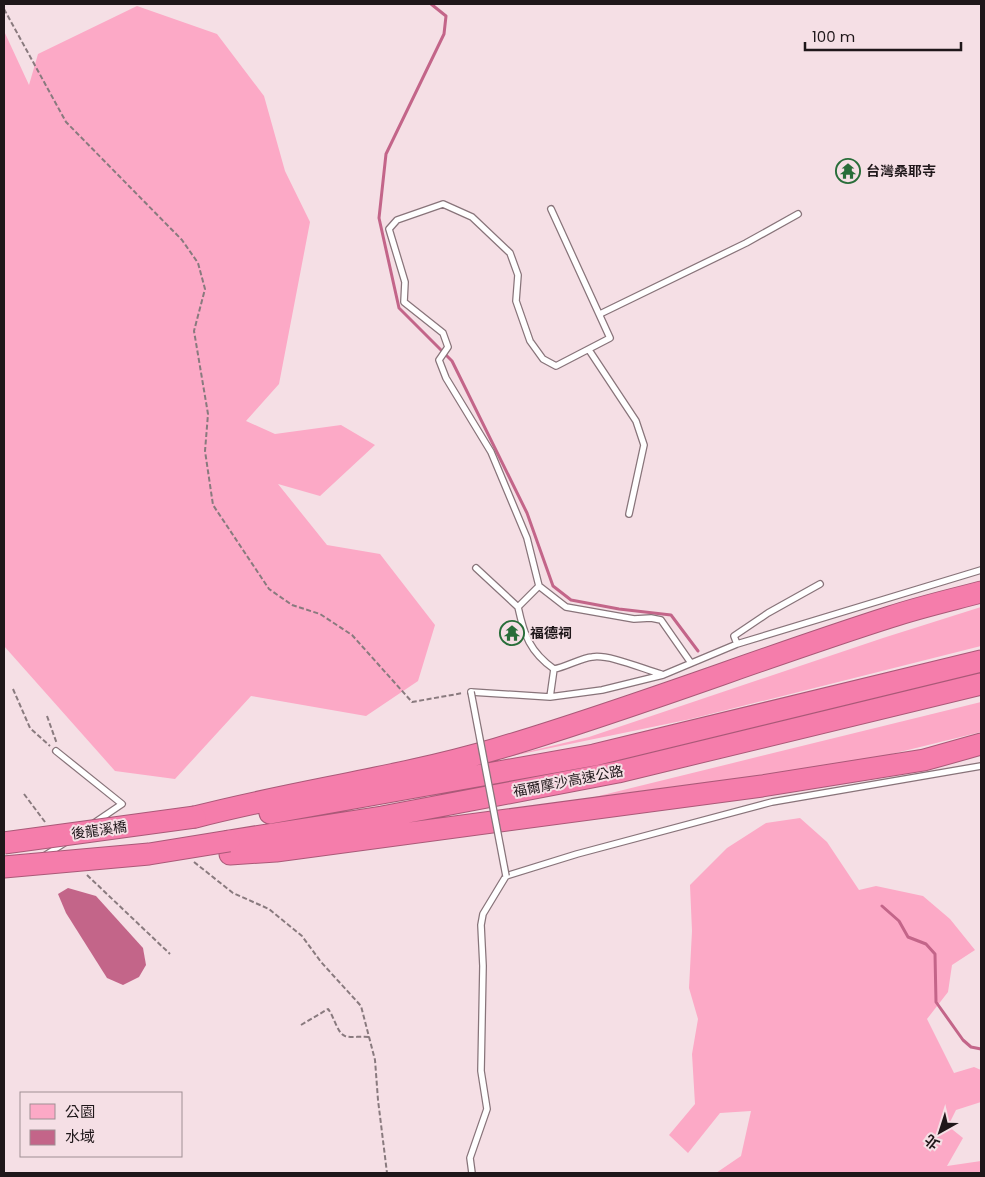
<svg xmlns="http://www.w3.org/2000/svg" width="985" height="1177" font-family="Poppins,'Noto Sans TC',sans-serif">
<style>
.green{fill:#fca9c6}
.water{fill:#c36589}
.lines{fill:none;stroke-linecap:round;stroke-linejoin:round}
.stream{stroke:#c36589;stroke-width:3}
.lane-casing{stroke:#88747a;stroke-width:8}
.highway-casing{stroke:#aa5978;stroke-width:23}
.path{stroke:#897a7e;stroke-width:2;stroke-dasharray:5 2.5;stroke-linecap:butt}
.lane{stroke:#fff;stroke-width:5.5}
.highway{stroke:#f57dab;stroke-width:21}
.lane-bridge-casing{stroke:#88747a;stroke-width:8;stroke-linecap:butt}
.highway-bridge-casing{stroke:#aa5978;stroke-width:23;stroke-linecap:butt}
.lane-bridge{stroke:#fff;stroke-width:5.5}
.highway-bridge{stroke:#f57dab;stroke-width:21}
.labels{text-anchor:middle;stroke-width:4;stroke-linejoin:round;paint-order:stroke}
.poi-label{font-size:14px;font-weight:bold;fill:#1f171a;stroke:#f5dfe5;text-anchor:start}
.street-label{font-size:14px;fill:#1f171a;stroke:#f5dfe5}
</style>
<rect width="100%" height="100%" fill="#f5dfe5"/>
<!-- green -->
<path class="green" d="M137,6L217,34L264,96L285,171L310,222L279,384L246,421L275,434L341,425L375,445L320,496L278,484L327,545L380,554L435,625L418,681L366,716L251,696L175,779L115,771L4,646V31L29,85L38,54Z
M981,607V646L691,719L492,760L589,737L883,638Z
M981,702V732L855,763L714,784L618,794L554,807Z
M800,818L827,842L859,890L876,886L923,896L950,919L975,950L952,965L948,992L927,1019L954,1073L974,1067L981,1070V1102L956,1110L948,1126L963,1138L947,1166L981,1161V1173H716L741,1156L751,1111L720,1113L688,1153L669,1135L695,1104L692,1054L698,1019L689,988L692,931L690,885L727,848L766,823Z"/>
<!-- water -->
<path class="water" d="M68,888L96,896L143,948L146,965L139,977L123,985L107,978L66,913L58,894Z"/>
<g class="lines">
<!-- stream -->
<path class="stream" d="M431,4L446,16L444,34L386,154L379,218L399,308L452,361L527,513L553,586L571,600L619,609L671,615L698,651
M882,906L899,921L908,937L926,944L935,954L936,1002L963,1040L971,1047L981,1049"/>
<defs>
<path id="lane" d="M551,209L610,338L556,366L543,359L530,341L516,301L518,275L510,253L472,217L443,204L397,220L389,229L405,282L404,302L443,333L448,347L439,360L446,378L491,452L527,538L539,586L566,607L634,619L651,618L661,620L691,663
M600,314L746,243L798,214
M589,350L636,421L644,445L629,514
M476,568L518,607
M539,586L518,607C524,635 530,652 554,669C566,667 581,658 592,657C609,654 643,669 661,674
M737,644L734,636L768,613L820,584
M471,692L550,697L602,690L663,675L737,644L981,570
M550,697L554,669
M56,751L122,804L94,823
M44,856L66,842
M472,1173L470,1158L487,1109L481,1071L483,966L481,925L483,914L506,876L577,854L772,802L981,766"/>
<path id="highway" d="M270,813L594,755L981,661
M195,817C295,791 397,778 496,749C629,710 758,659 890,617C920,607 951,600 981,592
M229,841L382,817L618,772L981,684
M230,854L276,851L762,786L924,760L981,744"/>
</defs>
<!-- lane casing -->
<use href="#lane" class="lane-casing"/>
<!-- highway casing -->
<use href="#highway" class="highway-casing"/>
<!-- path -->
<path class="path" d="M4,9L66,122L182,240L198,263L205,289L194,331L208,414L205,451L213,505L269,589L292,605L320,614L352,635L412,702L463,693
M13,689L30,728L50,746
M47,716L57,744
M24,794L45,822
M194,862L233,893L269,909L302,936L321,962L361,1006L375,1060L378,1100L387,1173
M87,875L170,954
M301,1025L328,1009C334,1016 337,1033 345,1036C351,1038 363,1036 369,1037"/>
<!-- lane -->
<use href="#lane" class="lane"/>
<!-- highway -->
<use href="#highway" class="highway"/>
<defs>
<path id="lane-bridge" d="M471,692L506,876"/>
<path id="highway-bridge" d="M4,843L195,817
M4,867L149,854L229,841"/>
</defs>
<!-- lane-bridge casing -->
<use href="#lane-bridge" class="lane-bridge-casing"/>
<!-- highway-bridge casing -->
<use href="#highway-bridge" class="highway-bridge-casing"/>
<!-- lane-bridge -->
<use href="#lane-bridge" class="lane-bridge"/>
<!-- highway-bridge -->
<use href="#highway-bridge" class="highway-bridge"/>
</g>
<!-- icons -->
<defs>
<symbol id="temple-ring" viewBox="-11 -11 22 22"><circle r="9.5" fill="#f5dfe5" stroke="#286d39" stroke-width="1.5"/><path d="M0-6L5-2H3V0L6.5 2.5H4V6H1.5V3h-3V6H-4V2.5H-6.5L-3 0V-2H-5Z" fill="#286d39"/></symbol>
</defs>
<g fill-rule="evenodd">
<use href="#temple-ring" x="834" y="157" width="28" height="28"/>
<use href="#temple-ring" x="498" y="619" width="28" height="28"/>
</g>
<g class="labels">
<!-- poi labels -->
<g class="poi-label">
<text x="866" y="176">台灣桑耶寺</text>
<text x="530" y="638">福德祠</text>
</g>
<!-- street labels -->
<g class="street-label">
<text transform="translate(568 781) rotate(-11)" y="5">福爾摩沙高速公路</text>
<text transform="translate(99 830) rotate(-8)" y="5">後龍溪橋</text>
</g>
</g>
<!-- border -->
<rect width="985" height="1177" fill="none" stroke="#1f171a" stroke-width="10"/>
<!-- legend -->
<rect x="20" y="1092" width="162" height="65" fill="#f5dfe5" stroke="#9f8f94"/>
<rect x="30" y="1104" width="25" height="15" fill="#fca9c6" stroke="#9f8f94"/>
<text x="65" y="1117" font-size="15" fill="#1f171a">公園</text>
<rect x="30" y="1130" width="25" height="15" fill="#c36589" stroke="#9f8f94"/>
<text x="65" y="1142" font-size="15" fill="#1f171a">水域</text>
<!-- north arrow -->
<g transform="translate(940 1132) rotate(219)" stroke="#f5dfe5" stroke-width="4" paint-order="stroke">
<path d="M0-4L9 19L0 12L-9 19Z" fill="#1f171a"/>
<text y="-8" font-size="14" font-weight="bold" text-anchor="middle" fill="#1f171a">北</text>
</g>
<!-- scale -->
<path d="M805 42v8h156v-8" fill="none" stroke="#1f171a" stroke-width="2.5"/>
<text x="812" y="42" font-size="15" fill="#1f171a" stroke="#f5dfe5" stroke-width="4" paint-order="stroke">100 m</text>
</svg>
